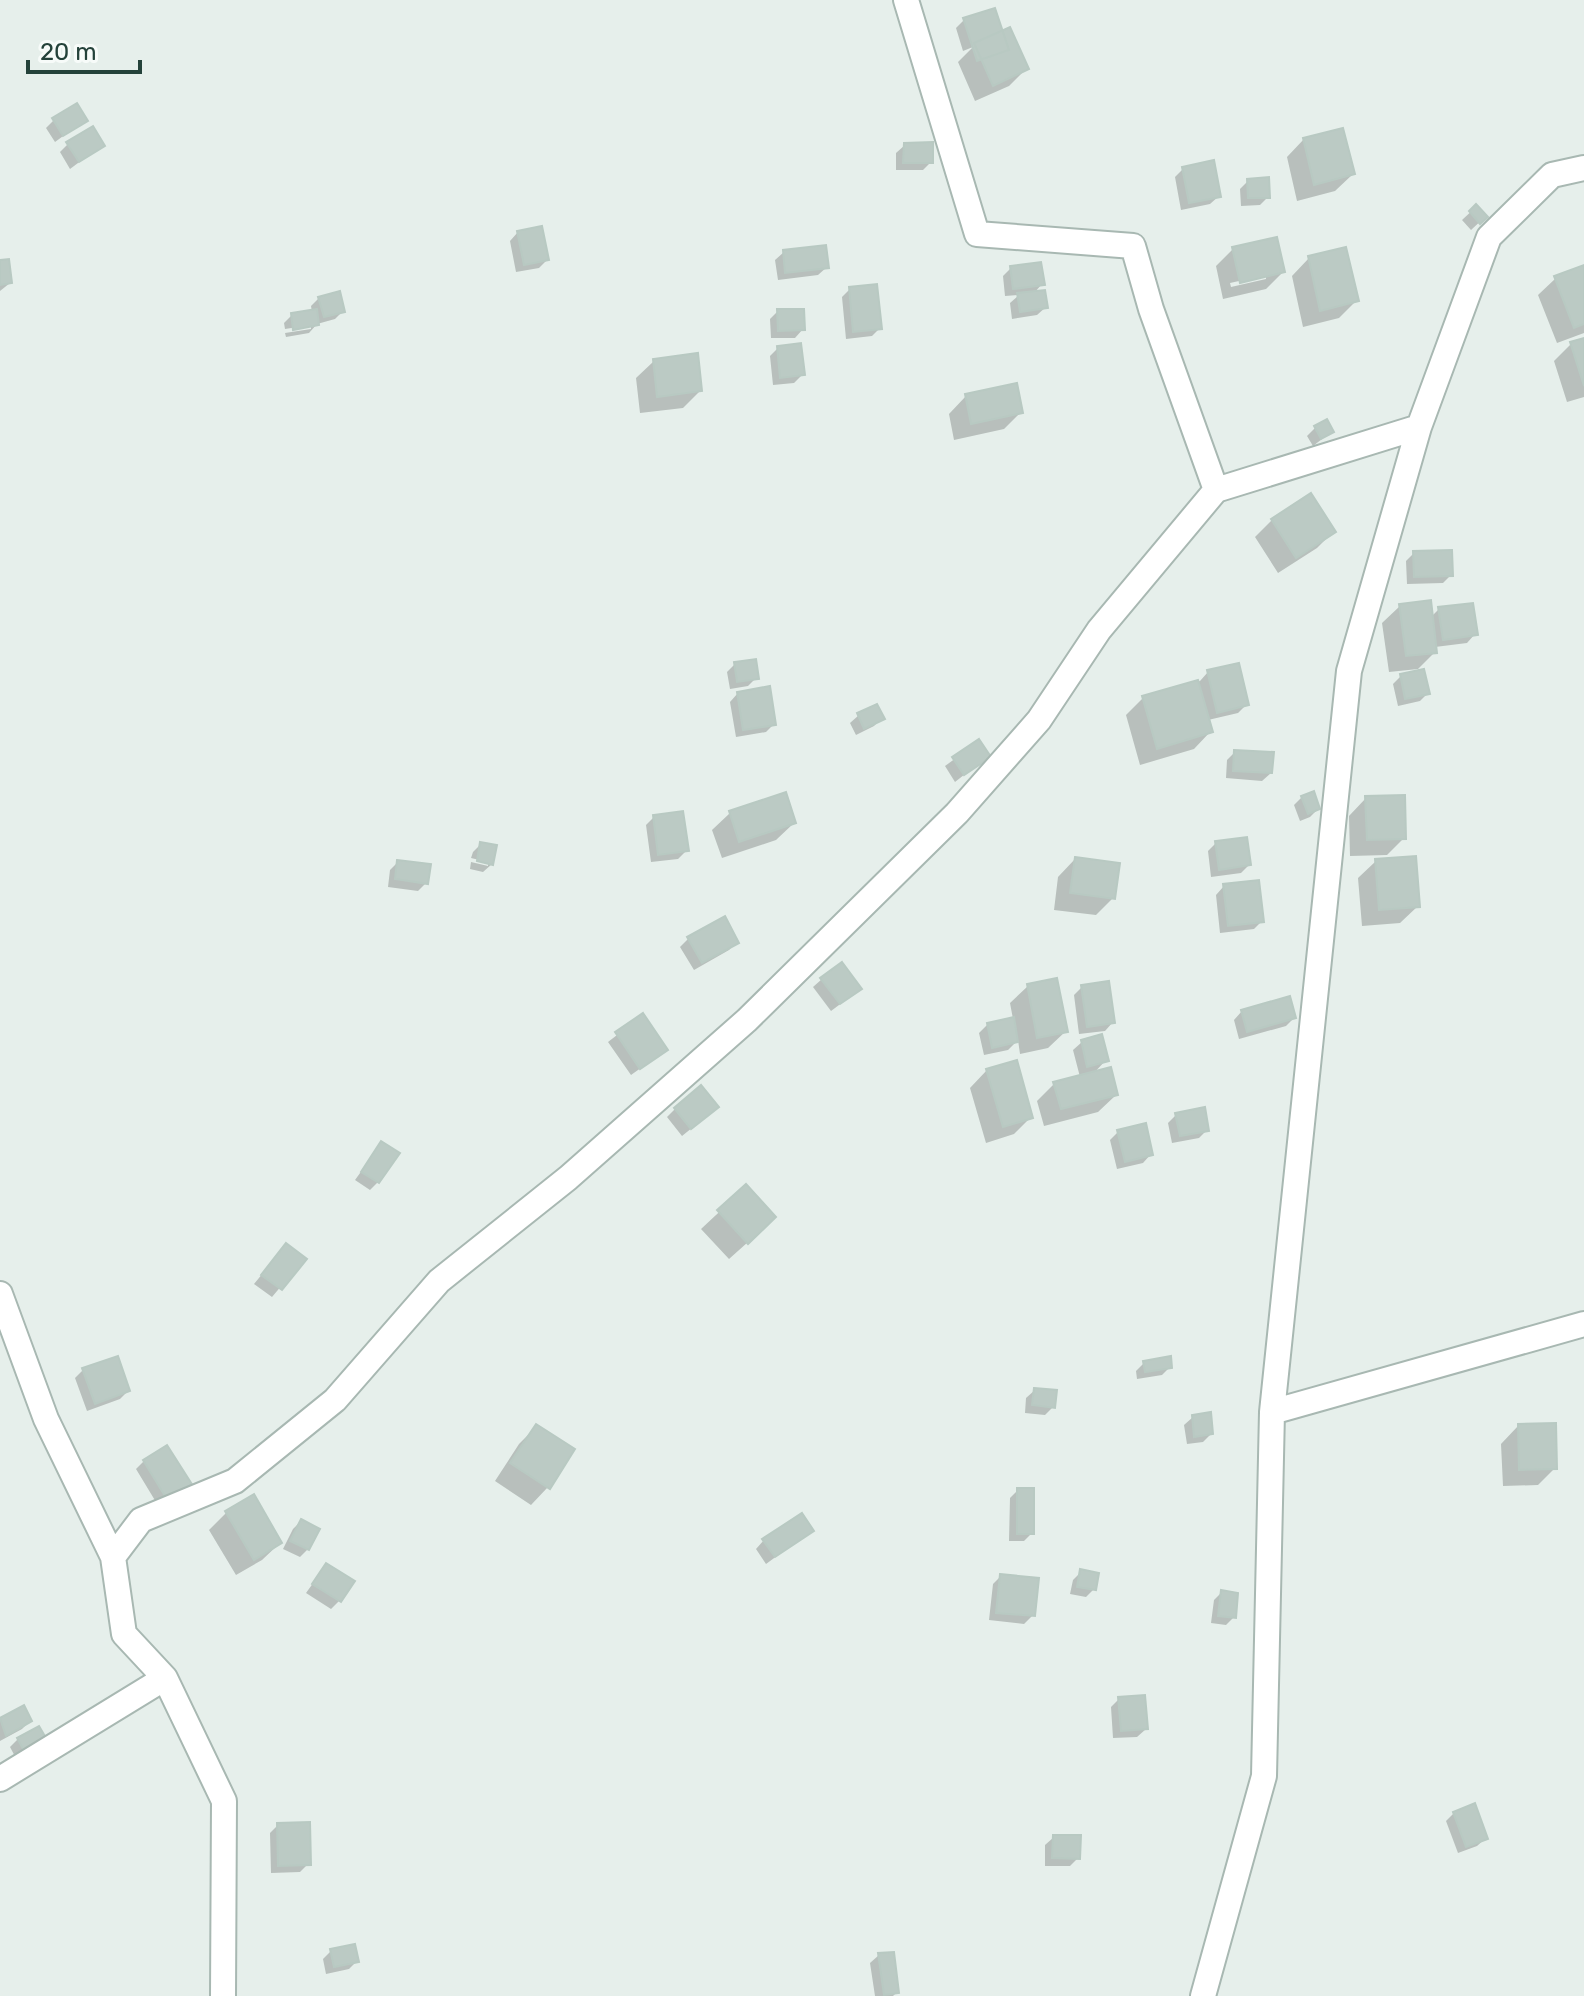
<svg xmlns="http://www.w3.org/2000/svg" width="1584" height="1996" font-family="Rubik,sans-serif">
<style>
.shadow{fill:#0003;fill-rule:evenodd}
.building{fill:#bbcac4;stroke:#b8c9c2;stroke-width:2}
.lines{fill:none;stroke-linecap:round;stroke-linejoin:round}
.minor-casing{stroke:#a8b8b2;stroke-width:28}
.minor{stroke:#fff;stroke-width:24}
</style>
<rect width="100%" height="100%" fill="#e6efeb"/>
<!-- shadow -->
<path class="shadow" d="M964,20L1001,33L1027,68L1009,86L975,101L958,62L973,47L963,51L956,28Z
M54,120H85L55,142L46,128Z
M1304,139L1353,174L1335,191L1297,201L1287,157Z
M68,144L102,145L70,169L60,152Z
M905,145L931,162L923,170H896V153Z
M1183,169L1219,196L1210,204L1181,210L1175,177Z
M1248,181L1268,197L1260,205L1241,206L1240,189Z
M1476,207L1485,217L1471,230L1462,220Z
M518,232L547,260L539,268L516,272L510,241Z
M1233,249L1283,272L1266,289L1223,299L1216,266ZM1266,275V279L1231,287L1230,283Z
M784,252L827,267L818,275L778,280L775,260Z
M1309,258L1356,301L1339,318L1303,327L1292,276Z
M0,262L10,283L0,291Z
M1584,267V333L1557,343L1538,295L1556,278Z
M1011,268L1042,284L1034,293L1046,307L1037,315L1012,319L1010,303L1019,295L1005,296L1003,276Z
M850,289L880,328L872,336L846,339L842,297Z
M319,298L343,311L335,319L317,324L309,333L286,337L285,333L311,329V325L285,329L284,323L292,315L312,312L311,306Z
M778,311L803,329L795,338H771L770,319Z
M1584,340V397L1567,402L1554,361L1571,344Z
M778,348L803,374L794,383L773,385L770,356Z
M654,361L700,391L683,408L640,413L636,378Z
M966,396L1021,412L1004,429L954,440L949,414Z
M1315,428L1331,432L1313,446L1307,436Z
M1272,520L1334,531L1317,548L1278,573L1255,537Z
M1414,553L1451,575L1443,583L1407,584L1406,561Z
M1400,606L1431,617L1439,609L1475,634L1467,643L1435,647V652L1418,669L1389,672L1382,623Z
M735,664L756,678L748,686L730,689L727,672Z
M1208,672L1247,704L1238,713L1208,720L1211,731L1194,749L1140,765L1126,715L1143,698L1200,681Z
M1401,676L1428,693L1420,701L1398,706L1393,684Z
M738,693L774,724L766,732L736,737L730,702Z
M859,715L882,718L874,726L856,735L850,723Z
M978,742L988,756L955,782L945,766Z
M1235,752L1271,773L1262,781L1226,778L1227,760Z
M1302,797L1318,809L1310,817L1300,821L1294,805Z
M1366,798L1404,838L1387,855L1350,856L1349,816Z
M730,813L794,823L776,840L722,858L712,830Z
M654,817L687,850L678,859L651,862L646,825Z
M1216,843L1249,865L1241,873L1211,877L1208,851Z
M481,844L492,864L483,872L470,869L471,862L488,866V862L471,858L473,852Z
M1075,859L1113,898L1096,915L1054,910L1058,877Z
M1376,861L1418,906L1400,923L1362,926L1358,878Z
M398,862L426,883L418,891L388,887L390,870Z
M1224,886L1262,921L1254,929L1220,933L1216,895Z
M688,939L737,942L729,950L694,970L680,947Z
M822,979L851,996L831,1011L813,987Z
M1028,986L1066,1031L1048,1048L1020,1054L1018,1040L1008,1050L984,1055L979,1033L988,1024L1013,1019L1010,1003Z
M1082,987L1113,1022L1105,1031L1079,1034L1074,995Z
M1242,1011L1294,1018L1286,1026L1239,1039L1234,1020Z
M643,1015L666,1050L631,1075L608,1042Z
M1082,1042L1106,1060L1093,1074L1116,1095L1098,1112L1044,1126L1037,1101L1054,1084L1080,1077L1073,1050Z
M987,1070L1031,1117L1014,1134L986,1143L970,1088Z
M675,1109L708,1115L682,1136L667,1117Z
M1176,1115L1207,1130L1199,1138L1172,1143L1168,1123Z
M1118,1132L1151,1154L1143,1163L1117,1169L1110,1140Z
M381,1144L378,1182L370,1190L355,1180Z
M746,1187L757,1234L729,1259L701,1229Z
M286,1245L304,1259L272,1297L254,1284Z
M1144,1363L1170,1367L1162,1375L1137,1379L1136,1371Z
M83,1370L128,1391L120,1399L87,1411L75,1378Z
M1035,1390L1053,1407L1045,1415L1025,1413L1026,1398Z
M1193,1417L1211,1434L1203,1442L1187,1444L1184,1425Z
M1518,1426L1555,1468L1538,1485L1503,1486L1501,1444Z
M536,1427L548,1487L531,1505L495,1481L519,1444Z
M144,1461L190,1486L159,1507L136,1469Z
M1018,1490L1032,1533L1024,1541H1009L1010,1498Z
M226,1513L280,1543L262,1560L236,1575L209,1530Z
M301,1521L308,1549L300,1557L283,1549L293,1529Z
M811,1531L766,1564L756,1549L764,1540Z
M326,1565L340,1600L331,1609L306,1593Z
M1081,1572L1094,1589L1086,1597L1070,1594L1073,1580Z
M1001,1576L1033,1615L1024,1624L989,1620L993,1584Z
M1222,1592L1234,1617L1226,1625L1211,1623L1214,1600Z
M1119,1699L1146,1729L1137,1737L1113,1738L1111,1707Z
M23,1708L30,1721L22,1729L0,1741V1721Z
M18,1739L47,1745L19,1764L10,1747Z
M1454,1813L1486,1838L1477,1846L1458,1853L1446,1821Z
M278,1825L308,1864L300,1872L271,1873L270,1833Z
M1054,1837L1078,1858L1070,1866H1045V1845Z
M331,1951L357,1961L349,1969L326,1974L323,1959Z
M879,1955L897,1992L893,1996H875L870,1963Z"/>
<!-- building -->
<path class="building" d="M995,8L1009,50L977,61L963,18Z
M1010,27L1029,69L993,86L974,43Z
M77,103L88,121L63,136L52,118Z
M93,126L105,146L79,162L66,142Z
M1343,128L1355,174L1314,185L1303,138Z
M933,142V163H903L904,143Z
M1214,160L1221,197L1189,203L1182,167Z
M1269,177L1270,198H1248L1247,179Z
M1476,204L1488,217L1480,224L1469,211Z
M542,226L549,260L524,265L517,231Z
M1277,237L1285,272L1240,283L1232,247Z
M826,245L829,268L785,273L783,250Z
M1346,247L1359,301L1320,311L1308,256Z
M9,259L12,283L0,285V260Z
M1041,262L1045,285L1013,289L1010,266Z
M1584,265V324L1574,328L1554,276Z
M877,284L882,329L853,332L849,287Z
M1045,290L1048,308L1020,312L1017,293Z
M340,291L345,312L324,317L318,297Z
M317,309L319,325L293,330L291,313Z
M777,309H804L805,330L778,331Z
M1584,338V386L1570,342Z
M801,343L805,375L780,378L777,346Z
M698,353L702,391L657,397L653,359Z
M1017,383L1023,413L971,424L965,394Z
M1327,419L1334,432L1321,439L1314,426Z
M1311,493L1336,532L1296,558L1271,519Z
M1452,550L1453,576L1414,577L1413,551Z
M1431,600L1437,653L1406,656L1399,604Z
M1473,603L1478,635L1443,640L1438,607Z
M756,659L759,679L737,682L734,662Z
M1239,663L1249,705L1217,713L1207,670Z
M1424,669L1430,694L1405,699L1400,674Z
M1198,680L1213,732L1157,749L1142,696Z
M770,686L776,725L743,730L737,692Z
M877,704L885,719L864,729L857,713Z
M979,739L991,757L964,775L952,757Z
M1234,750L1274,752L1272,773L1233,771Z
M1314,791L1320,809L1308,814L1301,796Z
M786,792L796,823L739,842L729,811Z
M1405,795L1406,839L1367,840L1365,796Z
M683,811L689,851L658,855L653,815Z
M1247,837L1251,865L1219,870L1215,841Z
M480,842L497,845L493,865L477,861Z
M1416,856L1420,907L1379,910L1375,859Z
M1075,857L1120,863L1115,899L1070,893Z
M397,860L431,864L428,884L395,879Z
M1259,880L1264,922L1228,926L1223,884Z
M725,916L739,943L702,963L687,937Z
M842,962L862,989L840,1004L820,978Z
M1057,978L1068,1032L1037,1038L1027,984Z
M1109,981L1115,1023L1087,1027L1081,985Z
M1290,996L1296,1018L1247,1032L1241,1010Z
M643,1013L668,1050L640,1069L615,1032Z
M1014,1017L1018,1042L992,1048L987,1023Z
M1102,1034L1109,1061L1087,1067L1081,1040Z
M1017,1060L1033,1118L1003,1127L986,1069Z
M1111,1067L1118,1095L1061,1109L1053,1082Z
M701,1085L719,1107L691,1129L674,1108Z
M1205,1107L1209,1131L1180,1136L1175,1113Z
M1146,1123L1153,1155L1125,1162L1117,1130Z
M381,1141L400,1153L379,1183L361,1172Z
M746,1184L776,1217L748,1244L717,1210Z
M286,1243L307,1259L282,1290L261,1275Z
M118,1356L130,1391L95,1404L82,1368Z
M1171,1356L1172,1368L1145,1372L1143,1361Z
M1034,1388L1057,1390L1055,1408L1032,1405Z
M1211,1412L1213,1434L1194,1437L1192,1415Z
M1556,1423L1557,1469L1519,1470L1518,1424Z
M536,1424L575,1449L550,1489L510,1463Z
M167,1445L193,1486L168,1501L143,1460Z
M1017,1488H1034V1534H1017Z
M254,1494L282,1543L254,1560L225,1511Z
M802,1513L814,1531L775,1557L762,1539Z
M301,1519L320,1529L309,1550L290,1541Z
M326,1563L355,1581L341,1602L312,1584Z
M1080,1569L1099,1573L1096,1590L1077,1587Z
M1000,1574L1039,1578L1035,1616L996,1613Z
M1221,1590L1238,1593L1236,1618L1218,1616Z
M1145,1695L1148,1729L1121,1731L1118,1697Z
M24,1705L32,1721L6,1736L0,1718Z
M39,1726L50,1745L28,1758L17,1738Z
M1475,1803L1488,1839L1466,1847L1453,1812Z
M310,1822L311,1865L278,1866L277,1823Z
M1053,1835H1081L1080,1859L1052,1858Z
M355,1944L359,1962L334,1967L330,1949Z
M894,1952L899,1993L884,1995L878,1953Z"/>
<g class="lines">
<defs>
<path id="minor" d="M906,0L977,234L1133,246L1151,309L1216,490
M0,1294L46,1419L113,1557L124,1634L165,1678L224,1801L223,1996
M1272,1412L1584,1324
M113,1557L141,1520L235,1481L335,1400L439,1281L568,1178L747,1020L957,813L1039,720L1099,630L1216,490L1419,427L1489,237L1552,175L1584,168
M0,1779L165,1678
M1203,1996L1264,1776L1272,1412L1349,671L1419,427"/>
</defs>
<!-- minor casing -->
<use href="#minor" class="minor-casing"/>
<!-- minor -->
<use href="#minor" class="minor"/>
</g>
<!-- scale -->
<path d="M28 60v12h112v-12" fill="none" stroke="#24423a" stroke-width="4"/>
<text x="40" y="60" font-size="24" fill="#24423a" stroke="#f7fbf9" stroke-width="6" paint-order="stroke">20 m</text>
</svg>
